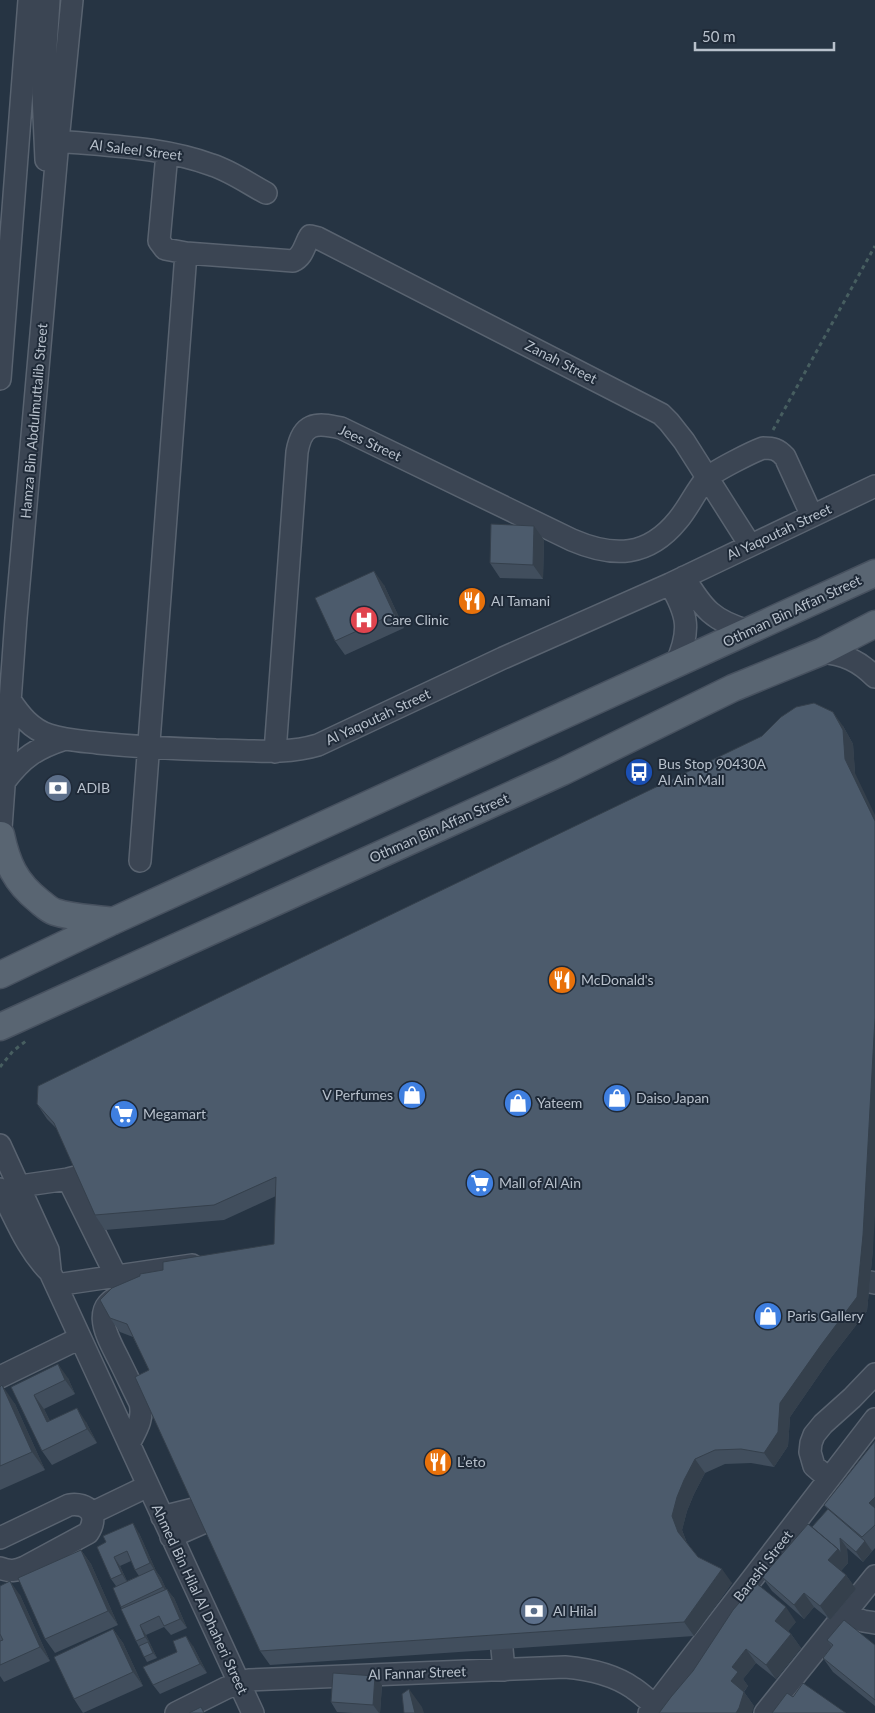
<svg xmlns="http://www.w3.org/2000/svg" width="875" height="1713" font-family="Lato,sans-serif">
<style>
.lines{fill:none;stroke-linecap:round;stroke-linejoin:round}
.minor-casing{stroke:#596370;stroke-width:24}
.major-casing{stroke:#47515f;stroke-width:29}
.path{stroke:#475e60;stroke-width:3;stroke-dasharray:4 4;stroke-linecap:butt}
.minor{stroke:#3b4553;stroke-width:21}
.major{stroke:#596572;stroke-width:26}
.wall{fill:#414e5d;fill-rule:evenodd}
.shaded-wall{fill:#35404c}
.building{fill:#4c5b6c;stroke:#35404c}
.labels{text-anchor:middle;stroke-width:4;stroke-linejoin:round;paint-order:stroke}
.street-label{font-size:14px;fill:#b8c1cc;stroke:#1f2a38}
.poi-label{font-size:14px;fill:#b8c1cc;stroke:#1f2a38;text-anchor:start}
</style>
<rect width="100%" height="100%" fill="#263443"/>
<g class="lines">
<defs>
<path id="minor" d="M58,141C109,146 163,147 212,165C231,171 249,184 266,193
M167,153L159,241L165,249L186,253L293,261C304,256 304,245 310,236L318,238L661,414L669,422L684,441L750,545
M46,160L43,94L49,0
M0,379L29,0
M684,577C703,609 713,621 749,631
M670,584C688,615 691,630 676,664
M821,652C844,654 859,661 875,677
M10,700C20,715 31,729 49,735C64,740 81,741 98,743C137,747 176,749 216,750C250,750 285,755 318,745L503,658L670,584L875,486
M275,752L297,452C302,423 315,422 341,428L572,540C614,558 648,557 678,520C689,507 695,492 706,479C714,471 752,452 763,448C773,448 778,449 785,457L812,516
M5,781C23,757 37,748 65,739
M0,842L16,618L58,141L72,0
M140,861L186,253
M0,1145L48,1250L50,1269
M68,1179L116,1276
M20,1186L68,1179L80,1176
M0,1189C15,1217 27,1250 50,1272L253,1713
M870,1282L875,1283
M56,1285L192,1265
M127,1294C87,1304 107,1336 119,1360C126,1374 133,1389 140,1403C144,1419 136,1430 129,1444
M0,1377L80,1338
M828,1478L814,1466L810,1452L811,1443L814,1435L823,1424L852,1398L875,1374
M92,1513L148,1486
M162,1517L198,1508
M171,1537L205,1522
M0,1538L69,1505C88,1502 100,1515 88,1533L25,1567C16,1571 10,1572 0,1568
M843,1614L863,1621L875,1623
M502,1649L504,1670
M176,1713L226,1688L249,1680L565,1667C588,1669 613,1674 633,1688C641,1693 648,1700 655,1706
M649,1713L875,1419
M765,1713L875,1576"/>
<path id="major" d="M1,835C7,863 15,882 39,901C44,905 49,910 55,912C73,918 93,918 113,921
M0,975L113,921L875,573
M0,1027L562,772L733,688L821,652L875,624"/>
</defs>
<!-- minor casing -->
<use href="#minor" class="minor-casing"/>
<!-- major casing -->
<use href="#major" class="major-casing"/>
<!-- path -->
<path class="path" d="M773,430L875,246
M0,1067L13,1051L26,1041"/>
<!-- minor -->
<use href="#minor" class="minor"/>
<!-- major -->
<use href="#major" class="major"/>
</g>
<!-- wall -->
<path class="wall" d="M544,540L543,579L500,578L490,563Z
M384,585L404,628L345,655L335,641Z
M843,726L853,744L855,773L873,1249L867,1311L830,1359L790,1417L788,1446L774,1467L751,1463L725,1464L705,1473L694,1494L687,1511L682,1530L687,1543L698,1557L732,1583L694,1636L270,1665L260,1651L149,1370L133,1337L120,1332L110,1318L163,1270L274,1244L276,1196L224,1220L105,1230L95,1215L57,1129L47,1119L37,1104Z
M68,1378L75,1394L44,1409L50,1421L86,1422L97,1443L52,1465L42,1451L11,1387Z
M0,1387L15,1404L45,1470L0,1490Z
M875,1441V1548L863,1562L847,1548L848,1563L841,1571L846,1575L856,1589L830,1620L814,1607L804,1619L772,1591L762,1577L812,1527L828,1509L824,1505Z
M139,1533L156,1571L161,1578L166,1589L174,1598L187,1628L171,1635L164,1627L146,1635L157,1658L147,1662L136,1641L121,1607L116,1586L111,1579L97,1547ZM131,1561L135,1570L139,1576L127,1581L120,1566Z
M81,1550L91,1564L118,1625L55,1653L45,1639Z
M0,1586L20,1595L50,1661L4,1682L0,1676Z
M796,1622L788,1631L791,1634L801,1648L776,1679L756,1663L743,1679L748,1686L744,1692L754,1706L693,1671Z
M113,1629L123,1643L143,1686L83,1713L74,1699Z
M827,1640L875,1645V1706L833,1672L823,1658L832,1647Z
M193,1646L207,1673L160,1694L153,1685Z
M375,1676L382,1685L380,1713H353L337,1712L331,1702Z"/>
<!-- shaded-wall -->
<path class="shaded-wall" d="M534,526L544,540L543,579L533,565Z
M374,571L384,585L404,628L394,614Z
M833,712L843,726L853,744L855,773L875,815V821L845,759Z
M875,1018V1216L873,1249L867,1311L830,1359L790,1417L788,1446L774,1467L764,1453L780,1403Z
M58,1364L68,1378L75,1394L65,1380Z
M2,1385L15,1404L45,1470L32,1452Z
M34,1395L44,1409L57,1436L47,1422Z
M77,1408L86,1422L97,1443L87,1429Z
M695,1459L705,1473L694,1494L687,1511L682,1530L688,1546L678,1532L672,1516L677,1497L684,1480Z
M875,1497V1511L869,1503Z
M133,1523L139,1533L156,1571L161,1578L170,1597L163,1587L155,1571L150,1563Z
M840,1538L847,1548L848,1563L838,1574L828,1560Z
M865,1541L872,1551L863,1562L856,1552Z
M81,1550L91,1564L118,1625L108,1611Z
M114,1557L120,1566L128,1584L122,1574Z
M722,1569L732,1583L694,1636L684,1622Z
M846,1575L856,1589L830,1620L820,1606Z
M10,1581L20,1595L50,1661L40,1647Z
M167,1589L174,1598L187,1628L180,1619Z
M804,1593L814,1607L804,1619L794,1605Z
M786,1607L796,1622L785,1635L775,1621Z
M140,1625L146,1635L152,1647L145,1637Z
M113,1629L123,1643L143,1686L133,1672Z
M791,1634L801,1648L776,1679L766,1665Z
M186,1636L193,1646L207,1673L200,1664Z
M148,1642L152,1647L157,1658L153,1653Z
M746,1649L756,1663L743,1679L748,1686L741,1695L731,1681L732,1667Z
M375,1676L382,1685L380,1713H379L373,1705Z
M409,1689L422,1707L424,1713H415Z
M744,1692L754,1706L752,1713H736Z"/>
<!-- building -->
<path class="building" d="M491,524L534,526L533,565L490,563Z
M374,571L394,614L335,641L315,598Z
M814,703L833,712L843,730L845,759L875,821V1018L863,1235L857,1297L821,1345L780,1403L778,1432L764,1453L741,1449L715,1450L695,1459L684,1480L677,1497L672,1516L678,1532L698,1557L722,1569L684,1622L260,1651L135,1377L149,1370L127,1324L110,1318L100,1300L112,1288L140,1276V1274L163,1270V1262L274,1244L276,1177L214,1205L95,1215L54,1123L37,1104L38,1086L224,995L762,736L781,717L796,707Z
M58,1364L65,1380L34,1395L47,1422L77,1408L87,1429L42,1451L11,1387Z
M2,1385L32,1452L0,1466V1387Z
M875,1441V1497L869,1503L875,1508V1525L862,1537L824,1505Z
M828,1509L865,1541L856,1552L840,1538L841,1553L838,1549L812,1527Z
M133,1523L150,1563L135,1570L127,1551L114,1557L122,1574L111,1579L97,1547L106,1542L103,1536Z
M808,1524L838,1549L828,1560L846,1575L820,1606L804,1593L794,1605L762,1577Z
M81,1550L108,1611L45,1639L18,1578Z
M154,1569L163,1587L121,1607L113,1588Z
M10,1581L40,1647L0,1665V1641L3,1640L0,1634V1586Z
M756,1583L786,1607L775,1621L791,1634L766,1665L746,1649L732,1667L738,1672L731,1681L744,1692L739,1708L736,1713H659L671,1697L693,1671L733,1610Z
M167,1589L180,1619L164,1626L159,1616L140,1625L145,1637L136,1641L121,1609Z
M844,1620L875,1645V1700L823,1658L833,1645L827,1640Z
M113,1629L133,1672L74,1699L54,1657Z
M186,1636L200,1664L153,1685L143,1667L177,1652L173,1641Z
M148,1642L153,1653L144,1657L139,1646Z
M333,1673L375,1676L373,1705L331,1702Z
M803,1683L846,1713H772L787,1693L793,1697Z
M409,1689L415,1713H404L402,1694Z
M201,1707L204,1713H189Z"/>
<!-- icons -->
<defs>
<symbol id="restaurant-disc" viewBox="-11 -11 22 22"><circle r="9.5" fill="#e8710a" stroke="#1f2a38"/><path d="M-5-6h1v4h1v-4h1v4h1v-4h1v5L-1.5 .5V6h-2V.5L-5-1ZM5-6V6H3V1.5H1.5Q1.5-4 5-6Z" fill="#fff"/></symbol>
<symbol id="hospital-disc" viewBox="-11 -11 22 22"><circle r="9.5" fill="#e0444e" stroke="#1f2a38"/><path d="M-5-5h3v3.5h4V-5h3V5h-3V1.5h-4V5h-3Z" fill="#fff"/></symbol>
<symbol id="bus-disc" viewBox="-11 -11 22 22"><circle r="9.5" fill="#1a4fb4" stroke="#1f2a38"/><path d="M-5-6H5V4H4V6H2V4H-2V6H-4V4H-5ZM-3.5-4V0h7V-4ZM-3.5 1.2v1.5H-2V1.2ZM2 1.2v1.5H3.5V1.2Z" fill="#fff"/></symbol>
<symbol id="bank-disc" viewBox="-11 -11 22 22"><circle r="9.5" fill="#5c6f8a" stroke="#1f2a38"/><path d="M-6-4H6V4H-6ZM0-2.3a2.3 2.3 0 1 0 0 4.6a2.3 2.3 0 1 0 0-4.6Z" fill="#fff"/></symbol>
<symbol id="shop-disc" viewBox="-11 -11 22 22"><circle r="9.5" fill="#3f7fe0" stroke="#1f2a38"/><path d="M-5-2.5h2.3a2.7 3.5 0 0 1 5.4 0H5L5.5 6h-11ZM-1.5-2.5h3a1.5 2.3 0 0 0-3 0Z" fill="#fff"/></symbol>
<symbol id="supermarket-disc" viewBox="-11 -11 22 22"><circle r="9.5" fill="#3f7fe0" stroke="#1f2a38"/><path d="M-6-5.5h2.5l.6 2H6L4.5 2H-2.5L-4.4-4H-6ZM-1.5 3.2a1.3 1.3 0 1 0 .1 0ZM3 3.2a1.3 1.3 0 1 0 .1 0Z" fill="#fff"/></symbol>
</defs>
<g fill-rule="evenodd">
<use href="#restaurant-disc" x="456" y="585" width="32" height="32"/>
<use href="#hospital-disc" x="348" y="604" width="32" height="32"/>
<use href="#bus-disc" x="623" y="756" width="32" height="32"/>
<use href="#bank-disc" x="42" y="772" width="32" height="32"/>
<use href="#restaurant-disc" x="546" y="964" width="32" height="32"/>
<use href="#shop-disc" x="396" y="1079" width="32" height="32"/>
<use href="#shop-disc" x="601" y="1082" width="32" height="32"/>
<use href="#shop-disc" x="502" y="1087" width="32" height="32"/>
<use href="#supermarket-disc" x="108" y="1098" width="32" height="32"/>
<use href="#supermarket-disc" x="464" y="1167" width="32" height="32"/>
<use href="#shop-disc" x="752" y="1300" width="32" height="32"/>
<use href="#restaurant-disc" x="422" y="1446" width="32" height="32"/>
<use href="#bank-disc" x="518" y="1595" width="32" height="32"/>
</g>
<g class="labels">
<!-- street labels -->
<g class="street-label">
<text transform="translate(136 150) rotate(7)" y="5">Al Saleel Street</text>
<text transform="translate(561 362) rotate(27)" y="5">Zanah Street</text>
<text transform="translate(34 421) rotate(-85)" y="5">Hamza Bin Abdulmuttalib Street</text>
<text transform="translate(370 443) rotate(25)" y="5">Jees Street</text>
<text transform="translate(779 532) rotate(-25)" y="5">Al Yaqoutah Street</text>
<text transform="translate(792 611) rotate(-25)" y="5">Othman Bin Affan Street</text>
<text transform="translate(378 717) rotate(-25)" y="5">Al Yaqoutah Street</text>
<text transform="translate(439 828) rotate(-24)" y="5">Othman Bin Affan Street</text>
<text transform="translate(763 1566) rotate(-52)" y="5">Barashi Street</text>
<text transform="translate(200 1599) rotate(65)" y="5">Ahmed Bin Hilal Al Dhaheri Street</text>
<text transform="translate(417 1673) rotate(-2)" y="5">Al Fannar Street</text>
</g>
<!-- poi labels -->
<g class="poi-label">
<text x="491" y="606">Al Tamani</text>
<text x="383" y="625">Care Clinic</text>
<text x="658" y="769">Bus Stop 90430A<tspan x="658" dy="16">Al Ain Mall</tspan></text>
<text x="77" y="793">ADIB</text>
<text x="581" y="985">McDonald's</text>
<text x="393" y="1100" text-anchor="end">V Perfumes</text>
<text x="636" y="1103">Daiso Japan</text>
<text x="537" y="1108">Yateem</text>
<text x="143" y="1119">Megamart</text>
<text x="499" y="1188">Mall of Al Ain</text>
<text x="787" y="1321">Paris Gallery</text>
<text x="457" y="1467">L’eto</text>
<text x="553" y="1616">Al Hilal</text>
</g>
</g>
<!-- scale -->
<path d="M695 42v8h139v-8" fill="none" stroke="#b8c1cc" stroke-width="2.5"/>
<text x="702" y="42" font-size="15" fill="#b8c1cc" stroke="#1f2a38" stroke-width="4" paint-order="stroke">50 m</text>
</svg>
